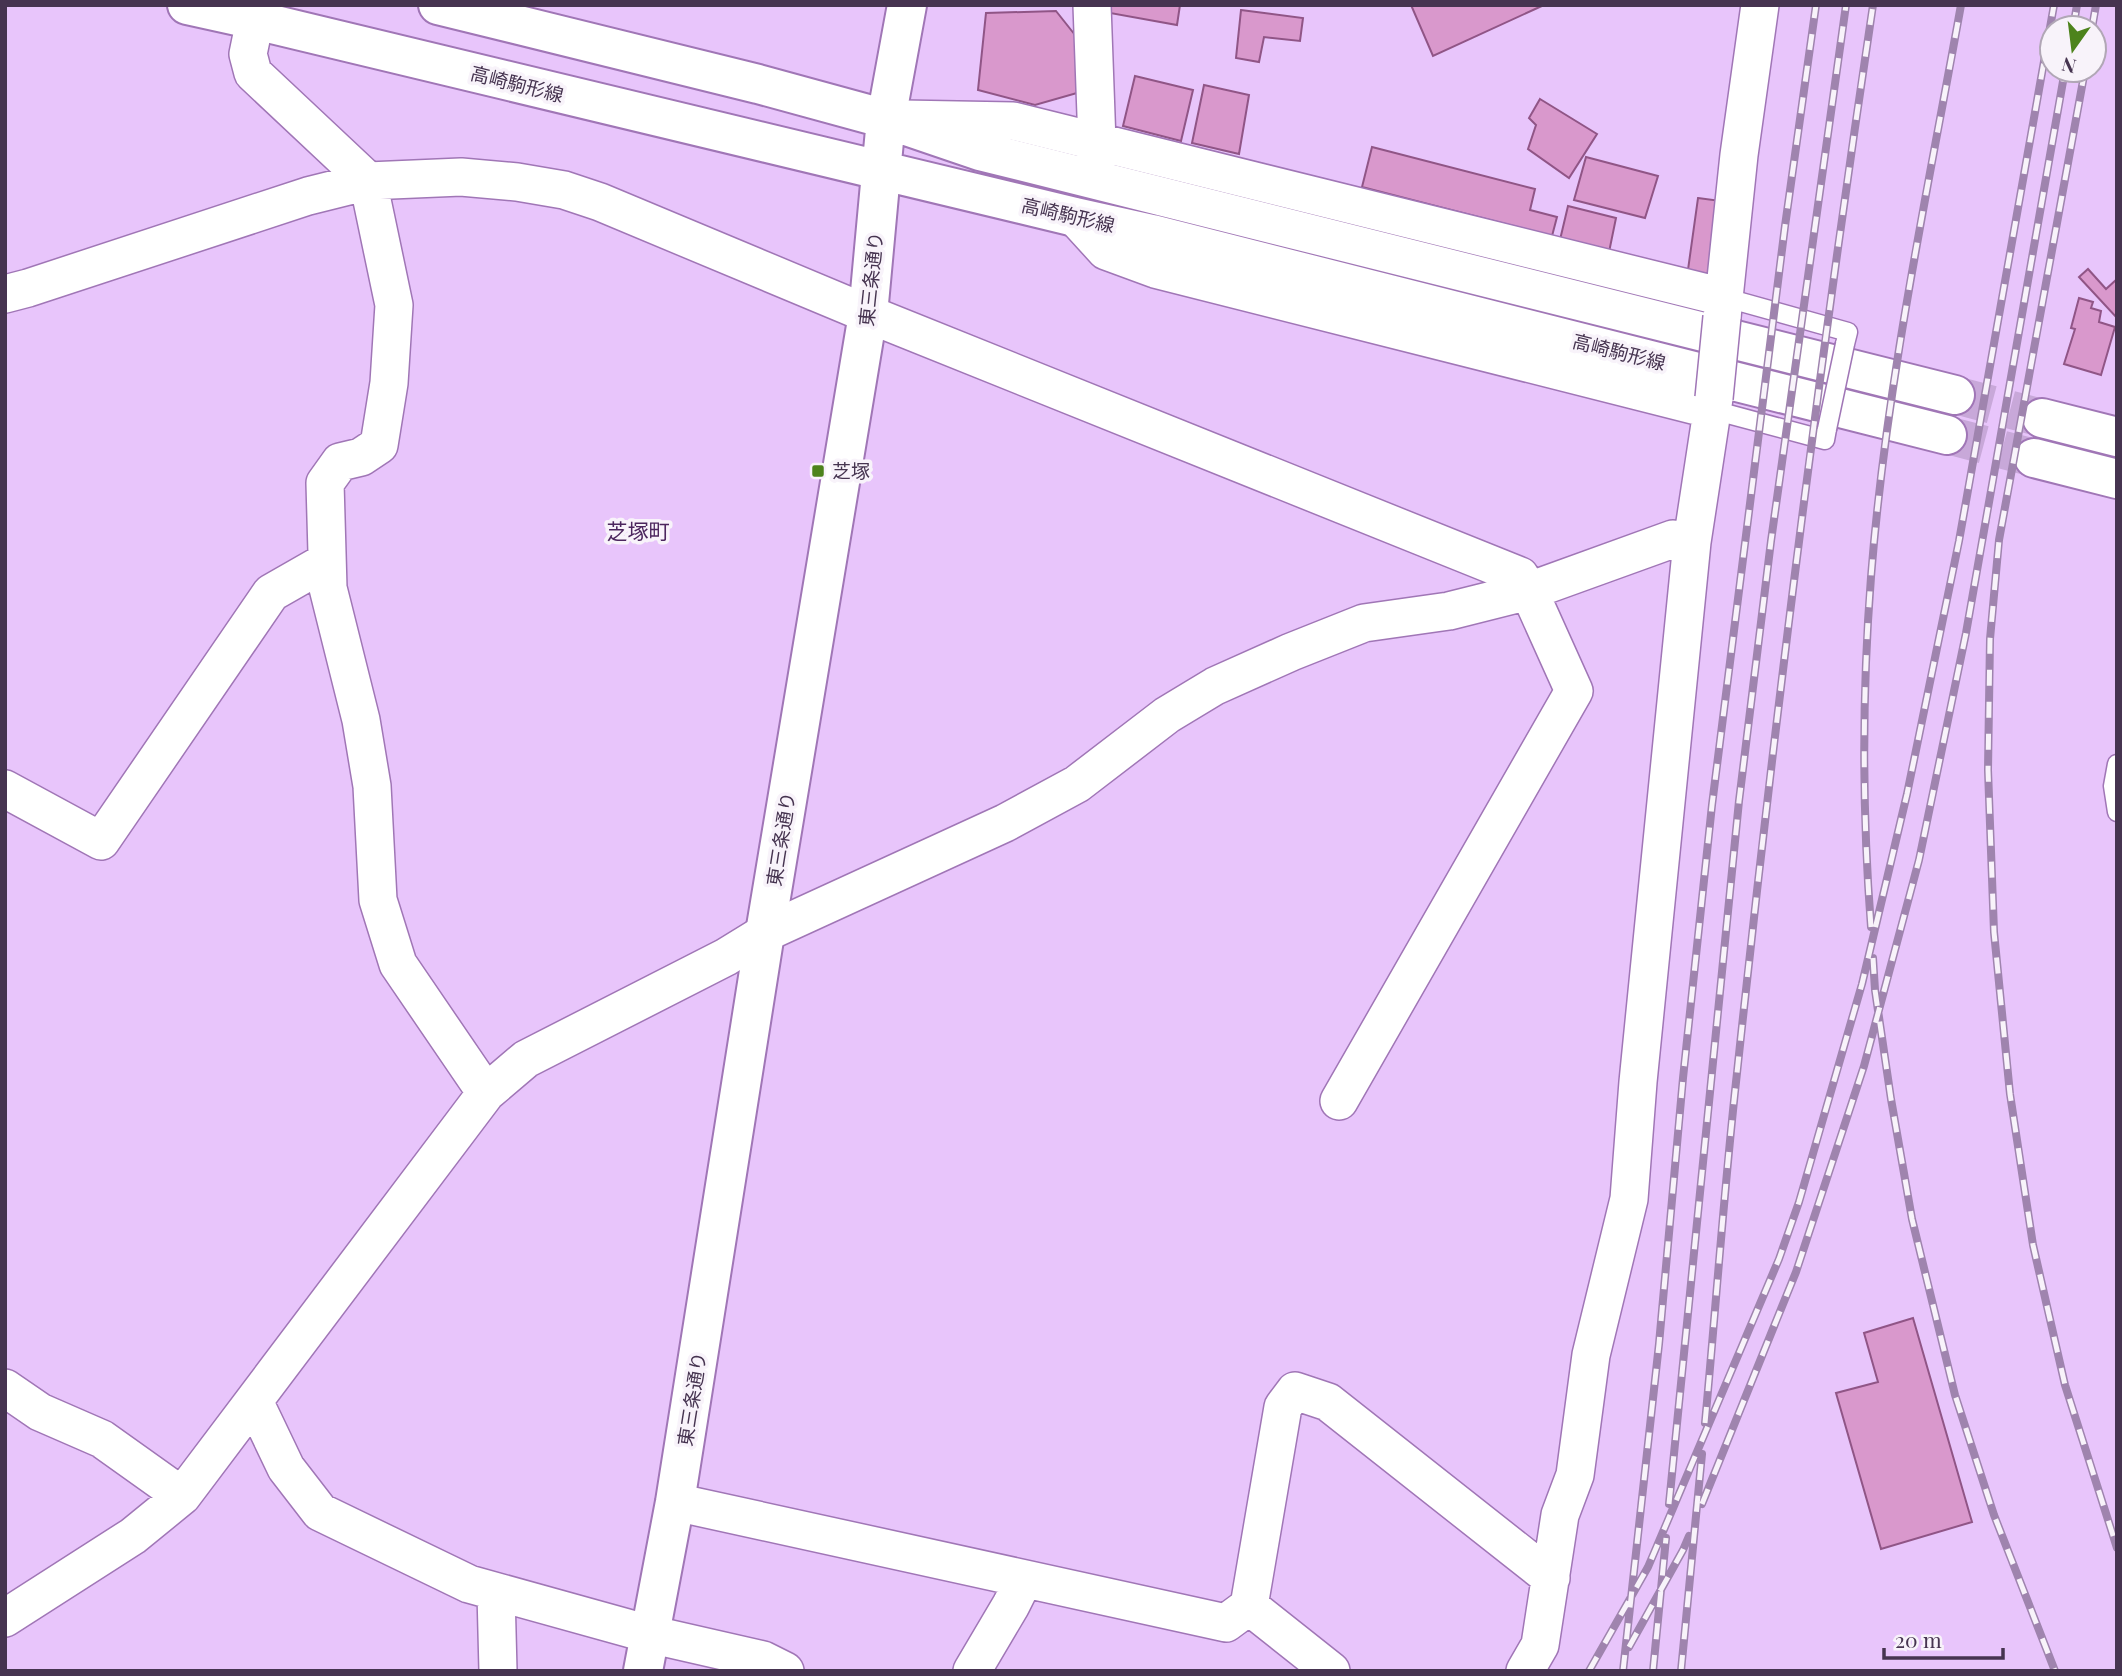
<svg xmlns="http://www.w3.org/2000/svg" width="2122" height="1676" font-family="'Playfair Display','Noto Sans JP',serif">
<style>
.building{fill:#d998cc;stroke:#905586;stroke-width:2}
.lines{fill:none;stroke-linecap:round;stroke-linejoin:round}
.primary-tunnel{stroke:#c8a8d9;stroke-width:38;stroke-dasharray:38 19;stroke-linecap:butt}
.lane-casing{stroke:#a076b6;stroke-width:21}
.street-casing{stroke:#a076b6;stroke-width:40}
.primary-casing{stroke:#a076b6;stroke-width:42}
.lane{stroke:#fff;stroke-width:18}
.street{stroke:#fff;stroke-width:37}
.primary{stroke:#fff;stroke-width:38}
.rail-casing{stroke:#9f84ae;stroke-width:8}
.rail{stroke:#f8f3fa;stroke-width:5;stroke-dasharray:16;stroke-linecap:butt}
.lane-bridge-casing{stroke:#a076b6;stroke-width:21;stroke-linecap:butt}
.street-bridge-casing{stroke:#a076b6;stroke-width:40;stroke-linecap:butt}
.lane-bridge{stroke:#fff;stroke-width:18}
.street-bridge{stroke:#fff;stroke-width:37}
.poi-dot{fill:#4d831c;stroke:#f8f3fa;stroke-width:2.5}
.labels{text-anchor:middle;stroke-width:7;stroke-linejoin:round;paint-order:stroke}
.street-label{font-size:19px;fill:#463450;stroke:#f8f3fa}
.poi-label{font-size:19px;fill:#463450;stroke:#f8f3fa;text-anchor:start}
.neighbourhood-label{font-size:21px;fill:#4c265e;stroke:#f8f3fa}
</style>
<rect width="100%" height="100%" fill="#e8c5fb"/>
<!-- building -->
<path class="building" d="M1110,5H1180L1177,25L1110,13Z
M1411,5H1544L1433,56Z
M1241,10L1303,18L1300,41L1264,37L1259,62L1236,58Z
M1056,11L1079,40L1077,93L1035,105L978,90L986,13Z
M1135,76L1193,90L1181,141L1123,126Z
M1204,85L1249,95L1239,154L1192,143Z
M1540,99L1597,134L1569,178L1528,149L1536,125L1529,118Z
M1372,147L1535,189L1530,210L1557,217L1552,236L1362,187Z
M1586,157L1658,176L1645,218L1574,200Z
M1698,198L1721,201L1711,282L1687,277Z
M1568,206L1616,218L1608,257L1559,244Z
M2088,269L2106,289L2117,279V318L2079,277Z
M2079,298L2093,302L2091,308L2101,311L2099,322L2115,327L2101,375L2064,364L2075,329L2071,328Z
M1913,1318L1972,1522L1881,1549L1836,1393L1878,1382L1864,1333Z"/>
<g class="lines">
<!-- primary-tunnel -->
<path class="primary-tunnel" d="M1955,395L2042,418
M1947,435L2034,458"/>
<defs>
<path id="lane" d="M1723,297L1848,332L1845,344
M1713,410L1825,440L1827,429
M2117,764L2113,786L2117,812"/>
<path id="street" d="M1092,5L1097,143L1095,165
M255,20L248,54L253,73L368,181L394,305L389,383L379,445L361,457L340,462L325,483L328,588L361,720L372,786L378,900L398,964L486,1093
M902,119L1013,121L1723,297
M1075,217L1106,251L1155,269L1713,410
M5,294L28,288L308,196L368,181L461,177L517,182L564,190L600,202L868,314L1520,576L1529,591L1574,691L1339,1101
M1722,317L1739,155L1760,5
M5,789L101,841L271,593L327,561
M5,1388L40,1412L102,1439L182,1496
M254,1401L286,1468L320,1512L469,1584L649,1634L763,1660L785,1671
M675,1502L1226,1623L1249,1606L1283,1407L1295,1391L1328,1402L1551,1578
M496,1593L498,1671
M1249,1606L1331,1671
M5,1618L133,1536L182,1496L486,1093L526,1059L726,957L765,933L1005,823L1077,784L1167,715L1215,686L1291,652L1364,623L1449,611L1529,591L1673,539L1692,542
M972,1671L1011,1605L1024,1579
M1525,1671L1540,1645L1560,1515L1575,1475L1591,1355L1629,1199L1638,1082L1692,542L1714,398"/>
<path id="primary" d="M187,5L255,20L1075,217L1152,234L1947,435
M438,5L758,84L886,119L980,151L1955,395
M2042,418L2117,437
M2034,458L2117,479
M643,1671L675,1502L765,933L868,314L886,119L907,5"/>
</defs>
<!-- lane casing -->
<use href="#lane" class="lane-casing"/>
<!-- street casing -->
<use href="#street" class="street-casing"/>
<!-- primary casing -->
<use href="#primary" class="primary-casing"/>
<!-- lane -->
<use href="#lane" class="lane"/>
<!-- street -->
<use href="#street" class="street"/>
<!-- primary -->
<use href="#primary" class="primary"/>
<defs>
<path id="rail" d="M2073,28L2077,5
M2092,28L2096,5
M2085,70L1999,540L1990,639L1988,770L1994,932L2010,1094L2033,1245L2065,1385L2117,1548
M1871,927C1862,810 1862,693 1871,577C1886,385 1927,194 1961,5
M1873,958L1875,990L1891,1099L1912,1219L1955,1395L1994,1515L2055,1671
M1705,1423C1716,1306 1724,1189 1737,1073C1775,716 1820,360 1873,5
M1669,1504L1739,801L1771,541L1846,5
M1702,1504L1796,1272L1864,1066L1919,860L1966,633L2065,70
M1629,1647L1683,1550L1689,1536
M1589,1671L1648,1567L1779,1259L1799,1202L1862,984L1907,794L1959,541L2054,5
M1623,1671L1659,1344L1683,1078L1712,805L1785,226L1816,5
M1653,1671L1666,1538
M1681,1671L1702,1454"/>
</defs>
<!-- rail casing -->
<use href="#rail" class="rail-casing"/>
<!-- rail -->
<use href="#rail" class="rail"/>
<defs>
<path id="lane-bridge" d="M1827,429L1845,344"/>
<path id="street-bridge" d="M1714,398L1722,317"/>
</defs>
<!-- lane-bridge casing -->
<use href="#lane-bridge" class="lane-bridge-casing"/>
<!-- street-bridge casing -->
<use href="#street-bridge" class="street-bridge-casing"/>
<!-- lane-bridge -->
<use href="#lane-bridge" class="lane-bridge"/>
<!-- street-bridge -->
<use href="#street-bridge" class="street-bridge"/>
</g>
<!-- markers -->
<rect class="poi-dot" x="811" y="464" width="14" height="14" rx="3.5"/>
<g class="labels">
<!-- street labels -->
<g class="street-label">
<text transform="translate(517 84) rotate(14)" y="7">高崎駒形線</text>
<text transform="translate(1068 215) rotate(13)" y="7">高崎駒形線</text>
<text transform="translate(871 279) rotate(-84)" y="7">東三条通り</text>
<text transform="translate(1619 352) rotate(14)" y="7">高崎駒形線</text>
<text transform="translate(781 839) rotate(-81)" y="7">東三条通り</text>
<text transform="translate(692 1399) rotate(-81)" y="7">東三条通り</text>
</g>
<!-- poi labels -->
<g class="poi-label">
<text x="832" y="478">芝塚</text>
</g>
<!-- neighbourhood labels -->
<g class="neighbourhood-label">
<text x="638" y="539">芝塚町</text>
</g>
</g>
<!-- border -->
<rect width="2122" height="1676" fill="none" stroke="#463450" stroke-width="14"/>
<!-- north arrow -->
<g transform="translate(2073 49) rotate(194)"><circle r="33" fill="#f8f3fa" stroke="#b1a7b6" stroke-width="2"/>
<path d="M0-5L12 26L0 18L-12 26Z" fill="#4d831c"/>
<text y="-10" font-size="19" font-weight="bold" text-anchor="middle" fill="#463450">N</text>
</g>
<!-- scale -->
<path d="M1884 1648v10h119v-10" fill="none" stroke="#463450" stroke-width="3.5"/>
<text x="1895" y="1648" font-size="21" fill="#463450" stroke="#f8f3fa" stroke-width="5" paint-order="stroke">20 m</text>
</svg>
